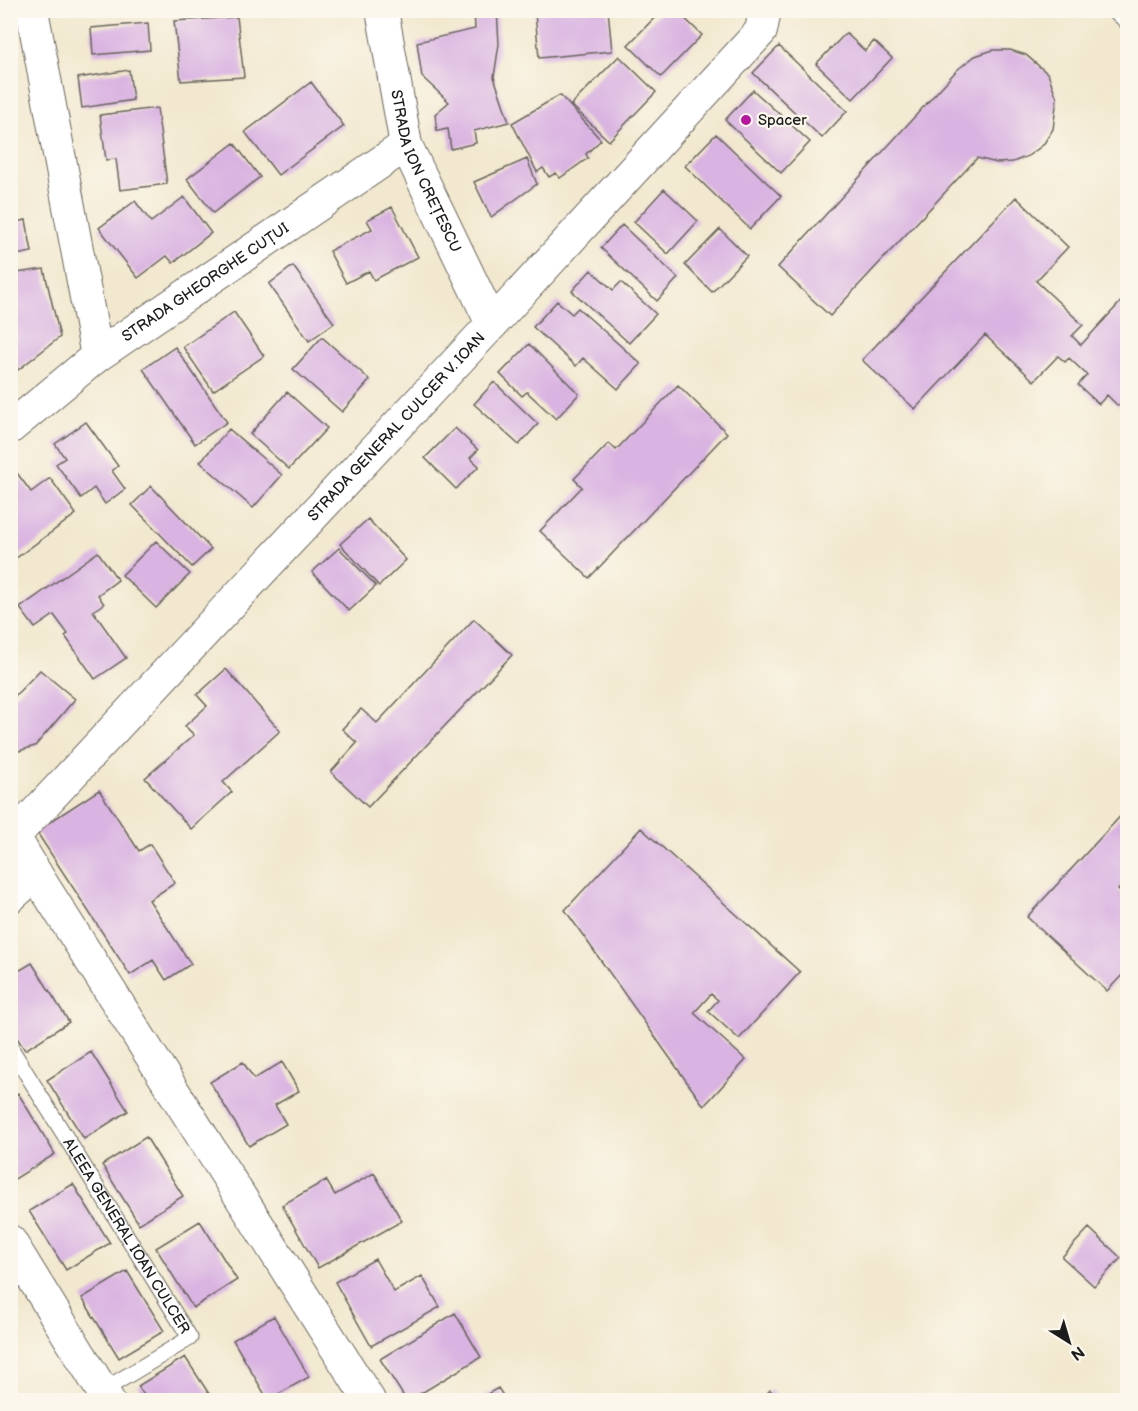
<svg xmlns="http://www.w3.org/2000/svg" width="1138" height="1411" font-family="'Balsamiq Sans',sans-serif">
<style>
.building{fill:#d9b3e1}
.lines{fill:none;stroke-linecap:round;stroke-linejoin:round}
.lane-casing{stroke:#67635b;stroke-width:17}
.street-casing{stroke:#67635b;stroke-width:34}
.lane{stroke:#fff;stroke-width:15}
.street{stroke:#fff;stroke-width:32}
.poi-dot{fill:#b5179e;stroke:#fbf7ec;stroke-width:2}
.labels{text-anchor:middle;stroke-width:4.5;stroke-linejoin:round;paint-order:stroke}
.poi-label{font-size:15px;fill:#1c1c1c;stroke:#fbf7ec;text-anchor:start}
.street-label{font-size:15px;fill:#1c1c1c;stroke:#fbf7ec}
</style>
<rect width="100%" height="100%" fill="#fbf7ec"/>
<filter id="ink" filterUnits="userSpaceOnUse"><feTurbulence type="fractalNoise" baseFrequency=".0167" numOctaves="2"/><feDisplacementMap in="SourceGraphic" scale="12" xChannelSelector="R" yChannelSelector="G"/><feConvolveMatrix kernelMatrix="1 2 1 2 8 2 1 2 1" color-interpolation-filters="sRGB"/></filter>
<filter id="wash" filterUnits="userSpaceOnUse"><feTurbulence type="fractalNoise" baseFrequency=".008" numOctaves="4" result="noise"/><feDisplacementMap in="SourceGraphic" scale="24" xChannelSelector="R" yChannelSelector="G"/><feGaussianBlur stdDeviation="1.35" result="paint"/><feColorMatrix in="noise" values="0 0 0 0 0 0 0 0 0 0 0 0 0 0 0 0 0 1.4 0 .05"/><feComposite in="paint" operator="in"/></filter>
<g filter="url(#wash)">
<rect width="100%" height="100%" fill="#f2e8cf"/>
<g id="blocks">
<!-- building -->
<path class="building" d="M474,10H497L499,44L494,77L509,122L474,131L476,143L451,149L448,129L437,131L435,114L449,102L422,77L417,42L475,29Z
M561,10H608L612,51L539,58L535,13Z
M662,10H676L702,35L661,77L628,45Z
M895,10H949L950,13L895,17Z
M237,17L244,77L181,81L174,21Z
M148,23L150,50L93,55L91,28Z
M846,33L865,51L874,41L892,58L853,99L816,64Z
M779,46L847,111L822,138L753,73Z
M993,50H1010L1026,55L1048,74L1057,98L1053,129L1043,145L1028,156L1013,162L997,163L977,158L830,316L778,267L957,70L975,56Z
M619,56L656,92L609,141L571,105Z
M129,70L133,100L82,108L78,78Z
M311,82L344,126L278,175L245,132Z
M753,90L810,142L781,173L725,120Z
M560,95L601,140L586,154L588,158L560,178L556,173L549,177L543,168L537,172L512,123Z
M157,108L167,184L120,190L116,159L106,160L100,115Z
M716,134L781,196L750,229L685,166Z
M234,143L260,177L213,213L187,179Z
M527,159L537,184L491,217L474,182Z
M664,189L698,221L668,254L634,222Z
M184,197L211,233L173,263L167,256L138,278L99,228L135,201L151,222Z
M1016,197L1068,247L1036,281L1083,325L1072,336L1081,345L1128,294V395L1118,406L1107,395L1099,404L1078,385L1087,375L1069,358L1065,362L1058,356L1034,381L985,335L915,409L862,360Z
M392,207L418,257L374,280L369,271L346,283L329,251L372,229L367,220Z
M26,220L32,252L10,256V223Z
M622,225L678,278L657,301L601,248Z
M720,229L747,256L712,292L685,265Z
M293,266L334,323L309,341L269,284Z
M44,269L60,337L18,370L10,360V274Z
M591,270L613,290L621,282L656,314L629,343L572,291Z
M557,301L572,314L578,308L641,364L618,389L583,358L576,366L533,327Z
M234,312L264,356L213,391L183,347Z
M322,337L370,380L342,412L293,369Z
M529,344L579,394L556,419L527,392L522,396L500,374Z
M175,347L227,422L195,444L143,369Z
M494,382L538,424L519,445L474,404Z
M678,385L727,433L589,578L540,531L582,487L574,479L609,443L616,450Z
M287,392L327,428L289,469L250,434Z
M86,422L118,466L112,471L125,489L105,504L94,488L81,498L56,464L65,458L55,444Z
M455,428L478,450L470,458L479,466L456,489L425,458Z
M229,429L282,475L253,508L200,462Z
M17,473L31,492L50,478L76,514L12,561L10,477Z
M151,486L211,549L192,567L132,505Z
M368,519L406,560L379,586L340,544Z
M156,541L190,574L156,608L122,575Z
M339,548L376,586L349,611L312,572Z
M98,552L118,580L98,595L104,604L93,611L126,658L95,679L65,636L68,634L54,615L35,628L20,608Z
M474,619L512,655L368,807L331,772L357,743L342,729L361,709L377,723Z
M226,669L280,731L223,782L232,792L191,829L145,778L194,735L185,726L207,706L197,695Z
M40,670L75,699L35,746L19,751L10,749V701Z
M99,790L139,851L150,844L175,883L149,900L191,964L166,980L153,960L130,975L36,831Z
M1128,808V879L1118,890L1128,899V969L1107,991L1027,917Z
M641,828L800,972L739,1039L708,1011L718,1000L711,994L694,1013L746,1060L704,1106L565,910Z
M32,963L69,1022L25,1050L10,1027V976Z
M91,1052L128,1111L84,1139L47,1080Z
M243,1062L254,1079L282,1062L299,1091L275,1105L286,1124L249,1146L210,1082Z
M18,1093L55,1154L10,1182V1098Z
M146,1137L183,1196L139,1224L102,1165Z
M374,1173L402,1221L318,1268L282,1205L326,1180L335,1195Z
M73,1184L110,1243L66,1270L29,1211Z
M200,1221L237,1280L193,1308L156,1248Z
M1089,1228L1121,1258L1094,1286L1062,1257Z
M375,1259L394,1292L422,1276L440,1307L371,1346L335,1282Z
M127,1271L164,1331L119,1358L82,1298Z
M455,1313L481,1357L410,1400H406L380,1359Z
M274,1316L309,1377L268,1400L233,1340Z
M185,1357L213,1400H147L138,1386Z
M498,1388L506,1400H477Z
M770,1390L782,1400H761Z"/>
</g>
</g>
<g filter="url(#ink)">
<use href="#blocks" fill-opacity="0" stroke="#67635b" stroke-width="1.5"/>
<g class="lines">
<defs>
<g id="lane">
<path d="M1114,10L1128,23"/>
<path id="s1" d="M10,1047L190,1338L102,1391"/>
</g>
<g id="street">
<path d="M32,10L97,356"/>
<path id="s2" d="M382,10L406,145L492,324"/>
<path id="s3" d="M10,428L97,356L406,145"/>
<path d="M10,830L36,874L369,1400"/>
<path id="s4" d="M14,836L492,324L761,31L765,10"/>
<path d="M10,897L36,874"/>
<path d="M10,1241L108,1400"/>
</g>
</defs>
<!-- lane casing -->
<use href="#lane" class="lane-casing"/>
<!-- street casing -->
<use href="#street" class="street-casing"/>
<!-- lane -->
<use href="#lane" class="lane"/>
<!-- street -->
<use href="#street" class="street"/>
</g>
</g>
<!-- markers -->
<circle class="poi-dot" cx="746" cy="120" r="6"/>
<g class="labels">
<!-- poi labels -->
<g class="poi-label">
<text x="758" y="125">Spacer</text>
</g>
<!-- street labels -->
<g class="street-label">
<text dy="5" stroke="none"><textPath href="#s2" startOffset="168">STRADA ION CREȚESCU</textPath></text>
<text dy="5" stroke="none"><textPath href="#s3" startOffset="244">STRADA GHEORGHE CUȚUI</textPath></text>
<text dy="5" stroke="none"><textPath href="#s4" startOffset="560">STRADA GENERAL CULCER V. IOAN</textPath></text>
<text dy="5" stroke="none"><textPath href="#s1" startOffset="222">ALEEA GENERAL IOAN CULCER</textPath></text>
</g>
</g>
<!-- margin -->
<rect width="1138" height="1411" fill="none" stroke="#fbf7ec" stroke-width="36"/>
<!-- north arrow -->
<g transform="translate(1069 1342) rotate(143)" stroke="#fbf7ec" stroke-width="4.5" paint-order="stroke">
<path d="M0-4.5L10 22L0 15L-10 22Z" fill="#1c1c1c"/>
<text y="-9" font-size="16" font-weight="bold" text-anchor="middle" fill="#1c1c1c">N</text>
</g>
</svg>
